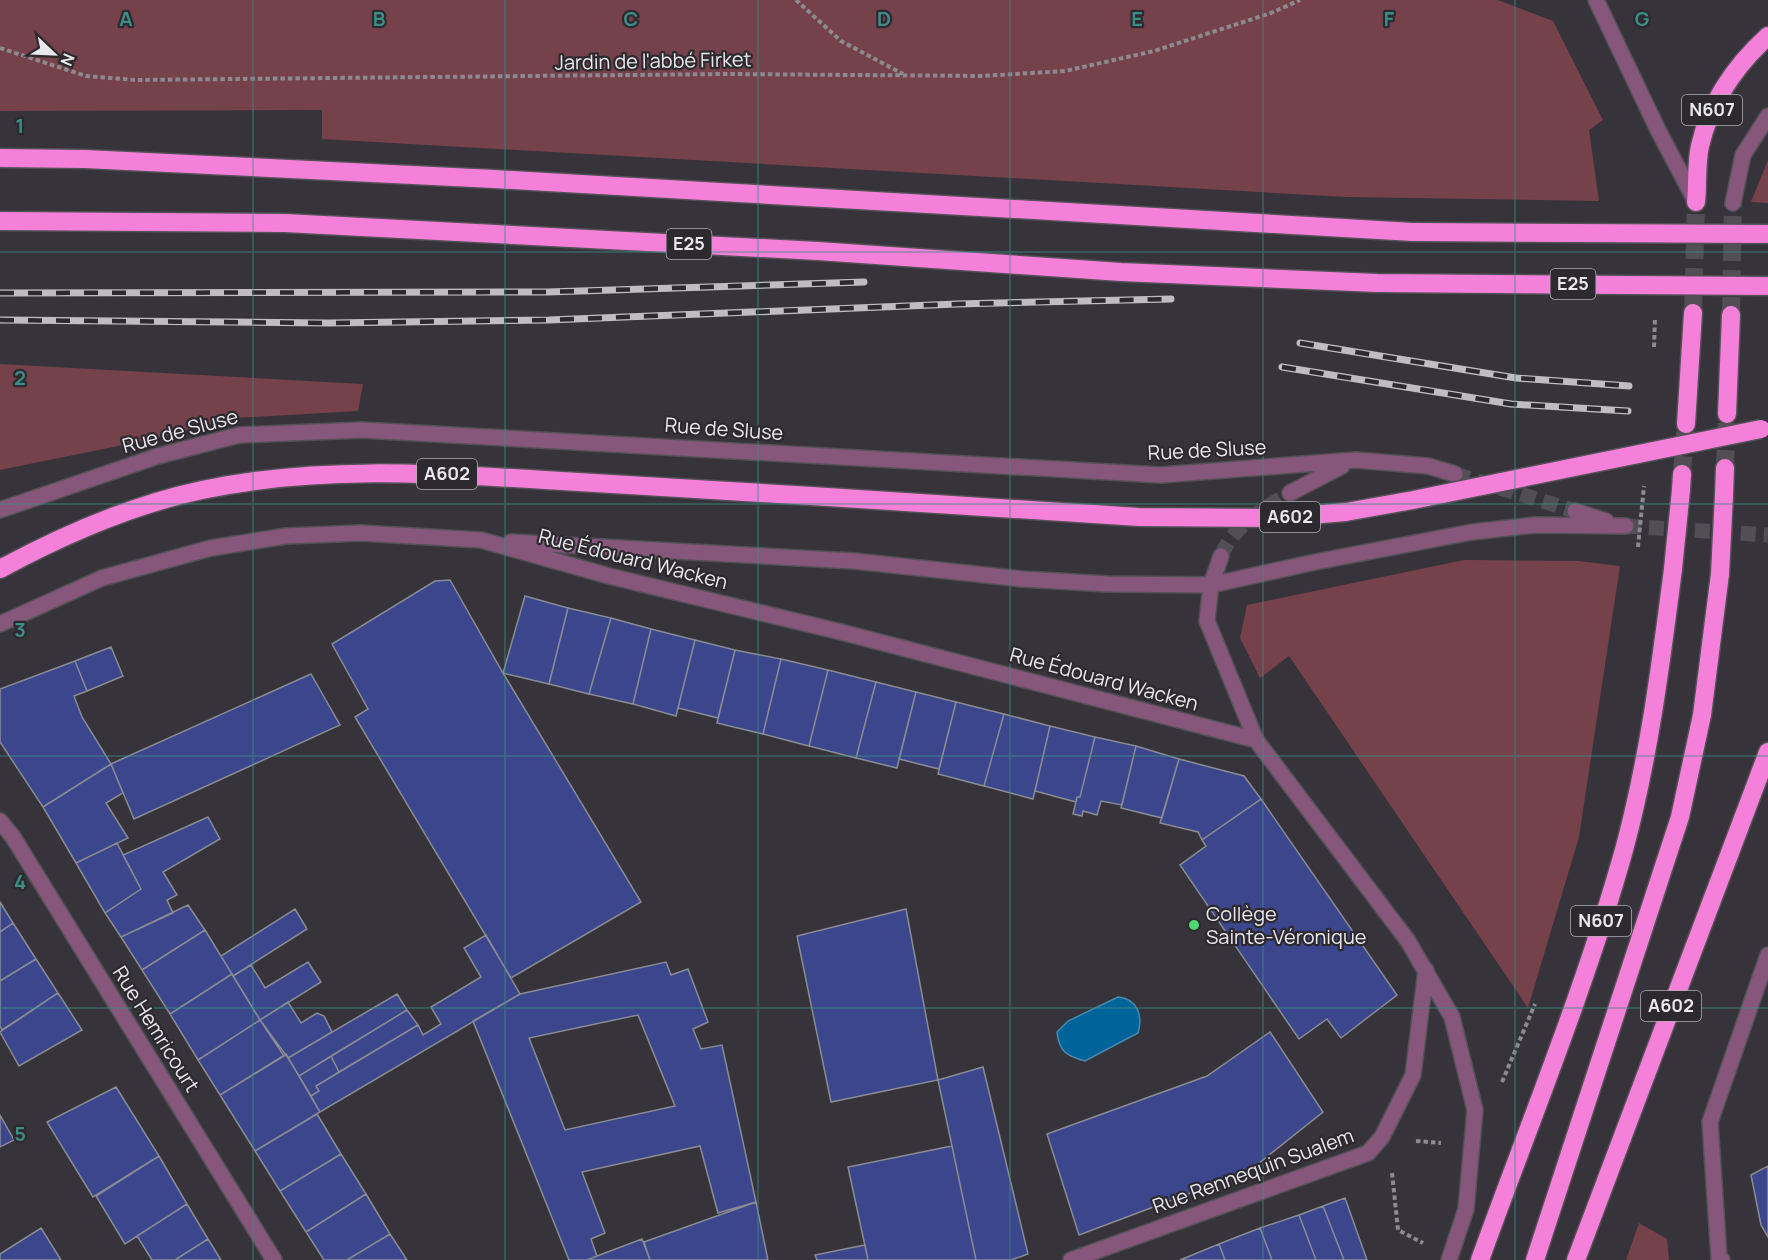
<svg xmlns="http://www.w3.org/2000/svg" width="1768" height="1260" font-family="Manrope,sans-serif">
<style>
.green{fill:#75414b}
.water{fill:#006399;stroke:#468bb2;stroke-width:1.5}
.building{fill:#3c468d;stroke:#8a8c94;stroke-width:1.5;fill-rule:evenodd}
.lines{fill:none;stroke-linecap:round;stroke-linejoin:round}
.minor-tunnel{stroke:#514e55;stroke-width:15;stroke-dasharray:15 8;stroke-linecap:butt}
.highway-tunnel{stroke:#514e55;stroke-width:18;stroke-dasharray:18 9;stroke-linecap:butt}
.minor-casing{stroke:#535056;stroke-width:18}
.highway-casing{stroke:#535056;stroke-width:21}
.path{stroke:#8d8b90;stroke-width:4;stroke-dasharray:4.5 3;stroke-linecap:butt}
.minor{stroke:#86577a;stroke-width:15}
.highway{stroke:#f580d9;stroke-width:18}
.rail-casing{stroke:#bfbdc2;stroke-width:7}
.rail{stroke:#2c292f;stroke-width:4.5;stroke-dasharray:14;stroke-linecap:butt}
.highway-bridge-casing{stroke:#535056;stroke-width:21;stroke-linecap:butt}
.path-bridge{stroke:#8d8b90;stroke-width:4;stroke-dasharray:4.5 3;stroke-linecap:butt}
.highway-bridge{stroke:#f580d9;stroke-width:18}
.grid{fill:none;stroke:#3b8d87;stroke-width:1.5;stroke-opacity:0.55}
.poi-dot{fill:#4fd675;stroke:#2c292f;stroke-width:2}
.labels{text-anchor:middle;stroke-width:4.5;stroke-linejoin:round;paint-order:stroke}
.shield{fill:#2c292f;stroke:#b0afb3;stroke-width:1.5}
.shield-label{font-size:18px;font-weight:bold;fill:#e9e8ec}
.street-label{font-size:20px;fill:#e9e8ec;stroke:#2c292f}
.poi-label{font-size:20px;fill:#e9e8ec;stroke:#2c292f;text-anchor:start}
.grid-label{font-size:20px;text-anchor:middle;font-weight:bold;fill:#3b8d87;stroke:#2c292f;stroke-width:4.5;stroke-linejoin:round;paint-order:stroke}
</style>
<rect width="100%" height="100%" fill="#36333a"/>
<!-- green -->
<path class="green" d="M0,0H1498L1553,21L1603,120L1589,130L1599,201L1346,197L322,139V110L0,111Z
M1768,160V203L1751,202Z
M0,364L363,384L358,411L235,418L153,439L0,470Z
M1464,560L1579,561L1620,566L1579,837L1528,1008L1289,656L1260,678L1240,638L1247,605Z
M1639,1223L1667,1239L1669,1260H1626Z"/>
<!-- water -->
<path class="water" d="M1118,997C1138,999 1143,1016 1138,1033L1085,1061C1067,1056 1059,1052 1057,1032L1068,1021Z"/>
<!-- building -->
<path class="building" d="M450,580L503,673L641,902L511,978L355,717L368,709L332,644L435,581Z
M525,596L568,608L549,684L503,673Z
M568,608L611,618L589,694L549,684Z
M611,618L651,629L633,704L589,694Z
M651,629L695,640L676,716L633,704Z
M695,640L735,650L718,718L678,708Z
M111,647L123,676L87,691L75,661Z
M735,650L781,659L763,734L717,723Z
M781,659L828,670L809,746L763,734Z
M75,661L87,691L74,696L82,717L111,764L43,807L0,742V689Z
M828,670L876,682L856,758L809,746Z
M311,674L340,725L134,819L111,764Z
M876,682L916,692L897,768L856,758Z
M916,692L956,702L939,769L899,759Z
M956,702L1004,714L984,786L938,774Z
M1004,714L1050,726L1033,799L984,786Z
M1050,726L1095,737L1080,797H1077L1076,802L1035,791Z
M1095,737L1136,746L1122,805L1101,801L1097,815L1083,811L1082,816L1073,814L1077,797H1080Z
M1136,746L1179,759L1162,818L1121,808Z
M1179,759L1244,776L1261,799L1202,840L1198,832L1160,823Z
M111,764L123,793L106,803L128,838L76,863L43,807Z
M1261,799L1397,995L1341,1038L1327,1019L1299,1039L1180,865L1206,846L1202,840Z
M208,817L220,839L163,872L177,895L167,900L173,913L121,937L105,913L141,889L123,855Z
M117,843L141,889L105,913L76,863Z
M0,902L13,923L0,932Z
M188,905L205,930L142,970L121,937Z
M295,909L307,929L233,976L221,956Z
M906,909L938,1080L831,1102L797,936Z
M13,923L36,959L0,981V932Z
M205,930L232,974L170,1014L142,970Z
M486,935L520,994L320,1112L311,1096L319,1091L316,1086L418,1025L423,1035L441,1024L431,1007L481,977L464,948Z
M36,959L58,993L2,1030L0,1026V981Z
M308,962L321,982L260,1020L233,976L251,965L265,988Z
M666,962L671,975L688,969L708,1022L693,1029L701,1049L722,1045L756,1202L718,1213L700,1146L582,1172L605,1233L591,1239L597,1256L587,1260H569L473,1021L520,994ZM638,1015L675,1106L565,1130L529,1038Z
M232,974L260,1020L198,1060L170,1014Z
M58,993L82,1030L19,1066L0,1032Z
M397,994L407,1010L299,1076L288,1058Z
M288,1002L301,1023L317,1013L324,1016L332,1032L288,1058L260,1020Z
M407,1010L418,1025L339,1072L331,1056Z
M260,1020L284,1056L220,1095L198,1060Z
M1270,1032L1323,1112L1249,1171L1079,1235L1047,1134L1207,1076Z
M286,1054L320,1112L255,1151L220,1095Z
M331,1056L339,1072L316,1086L319,1091L311,1096L299,1076Z
M983,1067L1028,1254L1011,1260H976L938,1080Z
M116,1087L159,1156L93,1197L47,1122Z
M317,1114L341,1154L280,1191L255,1151Z
M0,1115L14,1140L0,1147Z
M952,1146L976,1260H868L848,1167Z
M341,1154L366,1194L306,1232L280,1191Z
M159,1156L187,1204L125,1244L96,1196Z
M1768,1166V1237L1761,1225L1751,1175Z
M366,1194L390,1234L347,1260H324L306,1232Z
M1345,1198L1367,1260H1344L1323,1206Z
M756,1202L768,1260H650L644,1242Z
M187,1204L208,1239L175,1260H152L137,1236Z
M1323,1206L1344,1260H1316L1299,1215Z
M1299,1215L1316,1260H1272L1260,1228Z
M41,1228L61,1260H0V1254Z
M1260,1228L1272,1260H1225L1219,1244Z
M390,1234L407,1260H347Z
M208,1239L221,1260H175Z
M642,1239L650,1260H587L597,1256Z
M1219,1244L1225,1260H1180Z
M865,1245L868,1260H817L815,1255Z"/>
<g class="lines">
<!-- minor-tunnel -->
<path class="minor-tunnel" d="M1455,474L1575,511
M1626,526L1768,535
M1221,556C1234,525 1263,509 1290,493"/>
<!-- highway-tunnel -->
<path class="highway-tunnel" d="M1693,313L1696,202
M1731,315L1733,203
M1725,468L1727,414
M1682,474L1685,432"/>
<defs>
<path id="minor" d="M1596,0L1658,130L1696,202
M1733,203L1743,155L1768,116
M1290,493L1342,466
M0,510L158,456L239,435L362,430L1161,475L1356,460L1428,466L1455,474
M1575,511L1606,521
M511,542L854,561L1022,579L1108,584L1211,585L1315,562L1472,532L1535,525L1626,526
M1221,556L1211,585L1207,621L1256,740L1408,941L1452,1017L1475,1110L1466,1209L1449,1260
M0,624L102,578L211,548L286,536L361,533L481,540L609,576L841,632L1256,740
M0,821L13,837L274,1260
M1071,1260L1368,1153L1382,1137L1413,1075L1426,970
M1722,1260L1719,1258L1710,1122L1768,955"/>
<path id="highway" d="M0,158L85,159L494,179L1413,232
M1696,202C1698,184 1696,164 1700,146C1710,102 1735,66 1768,36
M1727,414L1731,315
M1686,424L1693,313
M1681,490L1682,474
M1724,495L1725,468
M0,569C63,535 131,505 202,490C315,466 431,473 545,480C634,485 723,491 812,496
M1480,1260C1529,1124 1585,989 1624,850C1649,758 1661,663 1673,569
M1535,1260L1680,817L1702,715L1720,574
M1576,1260L1768,752"/>
</defs>
<!-- minor casing -->
<use href="#minor" class="minor-casing"/>
<!-- highway casing -->
<use href="#highway" class="highway-casing"/>
<!-- path -->
<path class="path" d="M796,0L841,41L903,74
M0,48L86,76L135,80L727,74L982,76L1065,71L1154,51L1271,13L1300,0
M1654,347L1655,318
M1502,1082L1535,1004
M1416,1141L1441,1143
M1392,1173L1398,1230L1423,1243"/>
<!-- minor -->
<use href="#minor" class="minor"/>
<!-- highway -->
<use href="#highway" class="highway"/>
<defs>
<path id="rail" d="M0,293L548,292L864,282
M0,320L329,323L549,320L957,304L1171,299
M1300,343L1516,378L1629,386
M1282,367L1511,404L1628,411"/>
</defs>
<!-- rail casing -->
<use href="#rail" class="rail-casing"/>
<!-- rail -->
<use href="#rail" class="rail"/>
<defs>
<path id="highway-bridge" d="M0,221L285,223L818,251L1121,272L1377,283L1768,286
M1413,232L1768,234
M812,496L1139,517L1274,518L1346,512L1413,500L1761,429
M1673,569L1681,490
M1720,574L1724,495"/>
</defs>
<!-- highway-bridge casing -->
<use href="#highway-bridge" class="highway-bridge-casing"/>
<!-- path-bridge -->
<path class="path-bridge" d="M1638,547L1644,486"/>
<!-- highway-bridge -->
<use href="#highway-bridge" class="highway-bridge"/>
</g>
<!-- grid -->
<path class="grid" d="M253,0V1260M505,0V1260M758,0V1260M1010,0V1260M1263,0V1260M1515,0V1260M0,252H1768M0,504H1768M0,756H1768M0,1008H1768"/>
<!-- markers -->
<circle class="poi-dot" cx="1194" cy="925" r="6"/>
<g class="labels">
<!-- shield labels -->
<g class="shield">
<rect x="1682" y="95" width="60" height="30" rx="4.5"/>
<rect x="666.5" y="229" width="45" height="30" rx="4.5"/>
<rect x="1550.5" y="269" width="45" height="30" rx="4.5"/>
<rect x="417" y="459" width="60" height="30" rx="4.5"/>
<rect x="1260" y="502" width="60" height="30" rx="4.5"/>
<rect x="1571" y="906" width="60" height="30" rx="4.5"/>
<rect x="1641" y="991" width="60" height="30" rx="4.5"/>
</g>
<g class="shield-label">
<text x="1712" y="116">N607</text>
<text x="689" y="250">E25</text>
<text x="1573" y="290">E25</text>
<text x="447" y="480">A602</text>
<text x="1290" y="523">A602</text>
<text x="1601" y="927">N607</text>
<text x="1671" y="1012">A602</text>
</g>
<!-- street labels -->
<g class="street-label">
<text transform="translate(653 61) rotate(-1)" y="7">Jardin de l'abbé Firket</text>
<text transform="translate(724 429) rotate(4)" y="7">Rue de Sluse</text>
<text transform="translate(180 431) rotate(-15)" y="7">Rue de Sluse</text>
<text transform="translate(1207 450) rotate(-3)" y="7">Rue de Sluse</text>
<text transform="translate(633 559) rotate(14)" y="7">Rue Édouard Wacken</text>
<text transform="translate(1104 679) rotate(15)" y="7">Rue Édouard Wacken</text>
<text transform="translate(156 1029) rotate(58)" y="7">Rue Hemricourt</text>
<text transform="translate(1253 1171) rotate(-20)" y="7">Rue Rennequin Sualem</text>
</g>
<!-- poi labels -->
<g class="poi-label">
<text x="1206" y="921">Collège<tspan x="1206" dy="23">Sainte-Véronique</tspan></text>
</g>
</g>
<g class="grid-label">
<text x="126" y="26">A</text>
<text x="379" y="26">B</text>
<text x="631" y="26">C</text>
<text x="884" y="26">D</text>
<text x="1137" y="26">E</text>
<text x="1389" y="26">F</text>
<text x="1642" y="26">G</text>
<text x="20" y="133">1</text>
<text x="20" y="385">2</text>
<text x="20" y="637">3</text>
<text x="20" y="889">4</text>
<text x="20" y="1141">5</text>
</g>
<!-- north arrow -->
<g transform="translate(54 54) rotate(113)" stroke="#2c292f" stroke-width="4.5" paint-order="stroke">
<path d="M0-4.5L10 22L0 15L-10 22Z" fill="#e9e8ec"/>
<text y="-9" font-size="16" font-weight="bold" text-anchor="middle" fill="#e9e8ec">N</text>
</g>
</svg>
